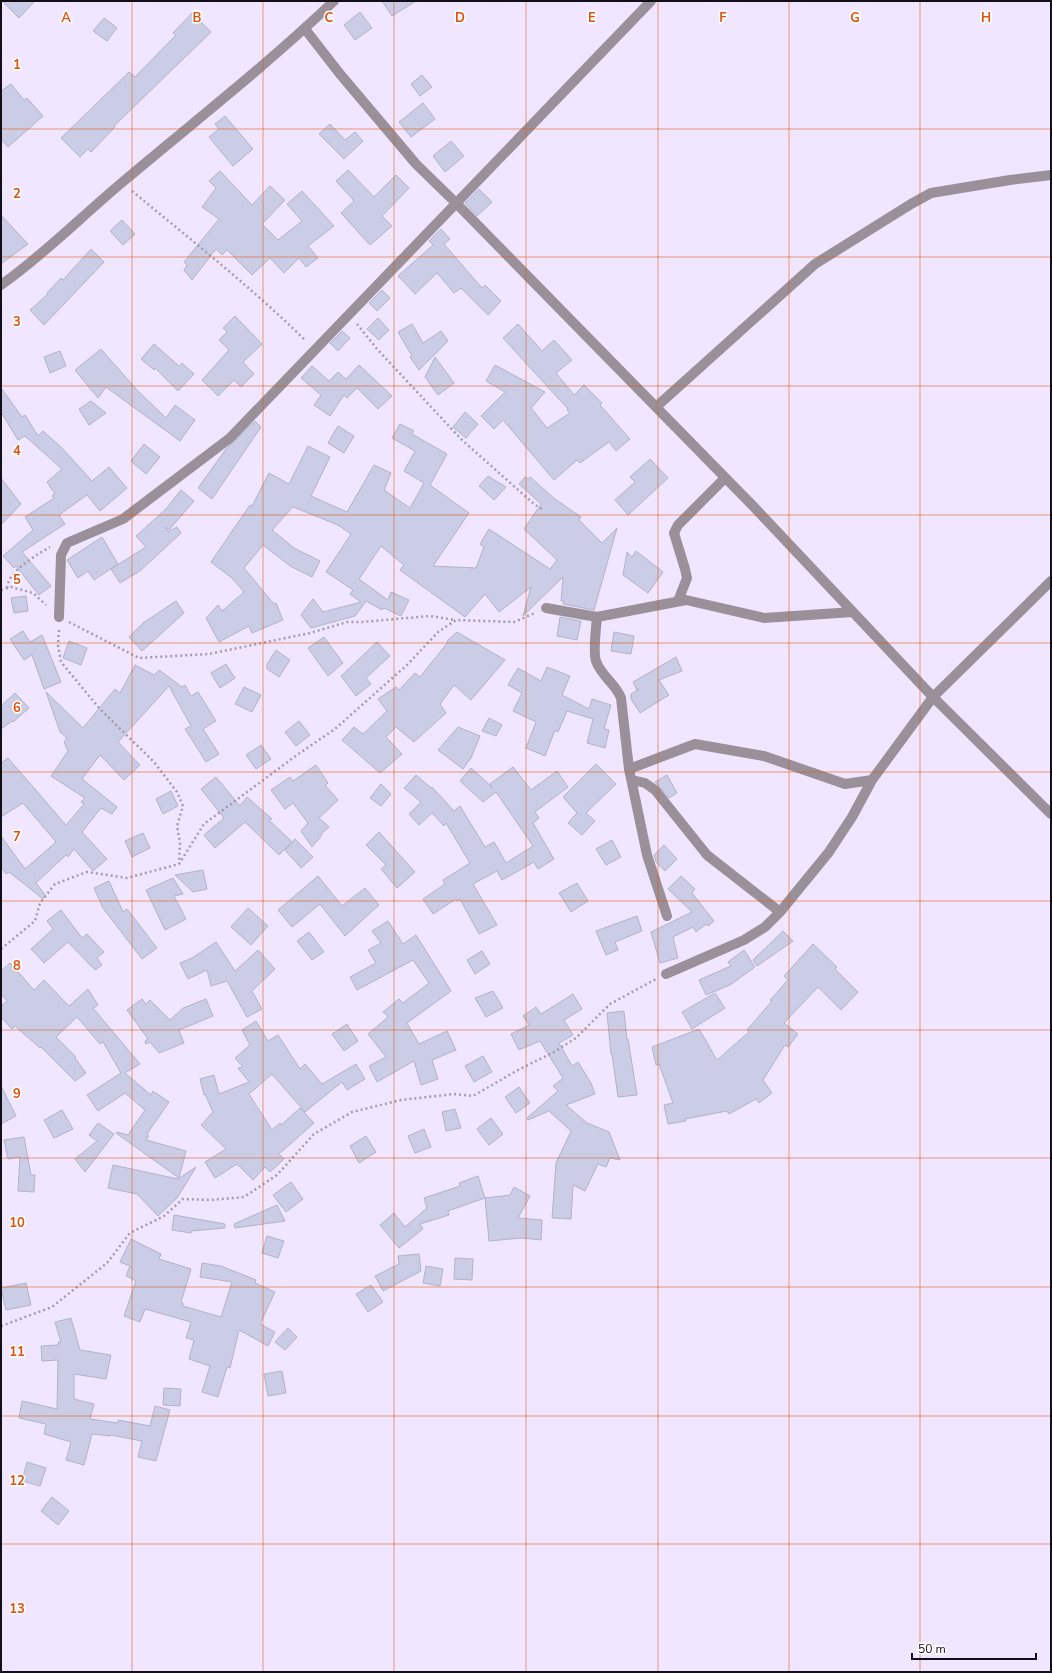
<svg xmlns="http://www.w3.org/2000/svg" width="1052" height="1673" font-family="'Nunito Sans',sans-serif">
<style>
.building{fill:#cbcce6;stroke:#b1b2cb}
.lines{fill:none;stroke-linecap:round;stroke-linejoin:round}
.path{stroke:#a49baf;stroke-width:2.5;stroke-dasharray:2 3;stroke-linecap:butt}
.minor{stroke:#999099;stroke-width:10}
.grid{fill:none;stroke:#dd550d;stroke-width:1;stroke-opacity:0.55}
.grid-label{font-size:13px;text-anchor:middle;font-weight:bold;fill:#dd550d;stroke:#fff;stroke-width:3;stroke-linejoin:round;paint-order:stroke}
</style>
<rect width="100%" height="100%" fill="#f1e6ff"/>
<!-- building -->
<path class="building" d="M2,1H35L19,18Z
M382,1H416L392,16Z
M360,12L372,28L355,40L344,25Z
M192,13L211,32L114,126L115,127L91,152L88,149L80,157L61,138L129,72L135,77L176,35L173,33Z
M104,18L117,28L107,41L93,31Z
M422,75L432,87L420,96L411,84Z
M11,84L24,100L27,98L43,116L8,147L1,139V91Z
M423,103L435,119L411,137L399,122Z
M225,116L253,149L233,166L209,137L219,129L215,124Z
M330,124L345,140L355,132L363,141L344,159L319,134Z
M451,141L464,156L445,172L433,156Z
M348,170L374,197L396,175L409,188L382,216L392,226L370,245L341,213L354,201L336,181Z
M220,171L252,205L270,186L285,200L262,224L278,240L302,221L287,204L302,191L334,226L308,246L318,258L306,267L299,258L284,273L270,258L252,275L227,250L222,255L216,249L192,280L184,270L187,265L184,262L219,219L202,207L216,188L209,181Z
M479,189L492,202L477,216L465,203Z
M1,215L28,244L1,264Z
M122,220L135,234L123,245L110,231Z
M441,229L450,239L444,244L482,288L485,285L501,301L488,315L461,288L454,293L437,273L415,294L398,276L433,245L429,241Z
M91,249L104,262L44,325L30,310L48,294L47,293L61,278L63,280Z
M382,290L390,298L377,311L369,303Z
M235,316L262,344L243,362L254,374L241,387L234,380L218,396L202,380L229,350L219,340L227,332L223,328Z
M378,318L389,330L379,340L367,329Z
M412,324L423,343L441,331L448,341L419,370L410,357L412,356L398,332Z
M518,324L542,351L554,340L572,360L556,373L574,395L584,385L602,403L600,405L630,439L616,451L609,442L580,463L577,460L554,480L503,420L494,429L481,416L505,392L486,381L495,365L545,392L531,408L547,428L570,413L567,410L568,409L503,338Z
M342,331L350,338L338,351L330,343Z
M154,344L179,366L182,363L194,374L178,391L155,368L154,370L141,359Z
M101,349L136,389L166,418L175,405L195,420L180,441L106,387L98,398L75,370Z
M60,351L66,366L50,373L44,357Z
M435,357L454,383L438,395L425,377Z
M359,365L392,396L378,409L357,388L347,398L344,395L330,416L314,405L321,395L301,378L312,366L329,381L338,372L346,379Z
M1,388L22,417L25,415L38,436L43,431L62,448L92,481L109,467L127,488L100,511L87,495L59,515L65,524L22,552L51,586L39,595L16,566L14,568L3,556L33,530L25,517L54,498L52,496L55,494L47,482L62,469L25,436L18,440L1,412Z
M91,401L106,413L89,425L79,409Z
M465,412L478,424L466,438L453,427Z
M255,421L261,427L212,499L198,488L226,449Z
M400,424L414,431L412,434L447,454L430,485L469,513L433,566L476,568L484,547L480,544L489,529L550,569L557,560L524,529L541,504L519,484L525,477L528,479L530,477L555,499L581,517L579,520L602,543L617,528L594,610L563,604L564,601H561L563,577L523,616L531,587L499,612L485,594L465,617L400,570L404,565L381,546L359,579L388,600L391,592L409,600L401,616L384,608L382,610L366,601L355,616L311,628L301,615L313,599L323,612L361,602L350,594L353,590L326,572L351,534L338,525L293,507L272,530L294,548L320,561L312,577L290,566L263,545L244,568L274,604L276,603L283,620L252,633L249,626L219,642L206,618L218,605L222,611L244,592L233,579L211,562L250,505L252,506L269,473L289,484L308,446L330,457L311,496L347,512L374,465L391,473L384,490L410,508L424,483L404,471L415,451L392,438Z
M338,426L354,436L344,453L328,443Z
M144,444L160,457L146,474L131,461Z
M650,459L668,478L628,515L615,500L635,482L630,477Z
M488,476L506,487L494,500L479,486Z
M1,478L21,504L1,525Z
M181,490L194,501L169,530L165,527L168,532L177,527L181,533L140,571L120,583L111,569L146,547L136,536L166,509Z
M102,537L118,564L94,580L88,571L78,578L67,560Z
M636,551L663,572L648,593L623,575L627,552L632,557Z
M26,596L28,611L14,613L11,598Z
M176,601L184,613L142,651L129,637L143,623Z
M560,617L581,621L577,640L557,636Z
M23,631L30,642L42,635L61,682L44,689L32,655L24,660L10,639Z
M457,632L505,660L471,700L454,685L440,704L446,713L414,742L396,727L386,737L402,754L380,773L342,740L354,727L363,734L387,711L378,699L396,687L399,690L415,673L420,677L448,642L447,641Z
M614,632L634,636L631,654L611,651Z
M324,637L343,663L328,676L308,648Z
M69,641L87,648L81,665L63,658Z
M377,642L390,656L366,678L371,684L356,696L341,676Z
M276,650L290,660L279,677L267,669V664Z
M676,657L682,671L659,680L669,695L640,713L631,699V694L639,689L637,690L633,682Z
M226,664L235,678L220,688L211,673Z
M135,665L154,675L159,670L182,687L185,685L191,696L198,692L216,721L203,729L219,754L206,762L185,729L191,726L169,686L118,742L140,765L124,780L100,755L82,779L117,807L112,814L101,808L82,832L107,859L93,871L74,849L68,857L66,855L36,883L46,896L43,899L9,872L6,874L1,867V836L25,869L56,842L23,803L1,817V763L8,758L66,825L84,804L81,802L85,798L51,776L68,751L64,742L67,738L60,732L46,692L83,728L115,689L120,693Z
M547,667L570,676L562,695L589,709L592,699L611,705L604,729L609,730L605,748L587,743L593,719L567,711L558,732L555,730L545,756L526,748L536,722L513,711L522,693L508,685L518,668L541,681Z
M244,687L261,695L252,712L235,704Z
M15,693L29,708L13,722L12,721L1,729V706Z
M489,718L502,725L496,736L482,731Z
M299,721L310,735L296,746L285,732Z
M458,727L480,736L471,758L463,769L438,750Z
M261,745L271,759L256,769L246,755Z
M596,764L616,784L586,813L595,821L582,835L568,823L577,813L563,797Z
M316,765L328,783L325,785L338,800L319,818L329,827L321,834L322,835L312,847L301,831L308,823L293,803L285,809L271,790L290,777L293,781Z
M513,767L531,790L557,771L568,787L535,812L539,818L533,823L554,859L538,869L534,862L502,880L497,871L473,884L497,925L479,934L460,899L457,901L456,899L433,914L423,899L445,884L443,880L470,863L446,823L444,826L432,813L419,825L409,814L421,802L404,788L416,775L431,788L432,787L454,811L460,806L485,847L494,842L506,863L533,846L496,792L483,802L460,781L471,768L493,788L490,784Z
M667,775L677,793L669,798L655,782Z
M216,777L240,806L247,797L272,819L269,820L292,842L279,855L245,822L215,848L204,835L224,818L201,789Z
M381,784L391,794L381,806L370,798Z
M171,791L178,806L163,814L156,799Z
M379,832L415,872L397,888L381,869L386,865L366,845Z
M143,833L150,848L132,857L125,841Z
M295,839L313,857L301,868L285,850Z
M612,840L621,857L606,865L596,849Z
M664,845L677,859L665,871L656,862L654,855Z
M203,870L207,889L193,892L175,875Z
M318,876L342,906L365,888L379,905L345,936L320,904L292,927L278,910Z
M681,876L695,889L692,893L714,921L708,926L706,924L696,932L693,927L673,937L678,958L660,963L651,932L692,912L668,889Z
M173,878L183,894L174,896L186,919L165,930L146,890Z
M109,881L123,912L127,909L157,948L142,959L103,908L94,888Z
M577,883L588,901L571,912L559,893Z
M248,908L268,926L251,945L231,927Z
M61,910L82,938L87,934L104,952L97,958L102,965L95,970L68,942L44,963L31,949L53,929L47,921Z
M637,916L642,931L615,942L618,950L606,955L596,931Z
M388,921L403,944L416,935L451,991L407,1023L419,1044L447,1031L456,1050L432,1060L438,1079L421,1085L414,1061L377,1082L369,1066L386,1057L368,1034L388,1017L383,1012L399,999L403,1003L429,983L413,960L357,990L350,977L376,963L368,950L381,943L372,931Z
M783,931L793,941L757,966L753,960Z
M309,932L324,952L312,960L297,941Z
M216,942L235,971L258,950L275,969L252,991L262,1009L247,1017L227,981L211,986L207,970L188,979L180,963L192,958Z
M813,944L837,967L835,969L858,992L841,1010L818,987L784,1023L798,1034L788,1047L785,1045L763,1080L772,1093L759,1103L756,1099L729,1114L727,1111L685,1119L686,1121L668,1124L664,1105L673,1103L659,1064L656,1065L652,1047L699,1029L717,1060L749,1032L747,1030L772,1001L770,1000L788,980L784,976Z
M744,950L755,967L730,985L706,995L699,980L731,966L728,962Z
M482,951L490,964L475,974L467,960Z
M10,963L34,990L44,980L69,1006L88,989L98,1005L93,1008L140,1064L125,1073L151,1095L153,1091L169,1102L147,1134L149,1136L146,1140L186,1151L179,1178L116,1133L117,1132L128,1135L145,1110L125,1093L98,1111L87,1095L121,1073L103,1042L100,1044L77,1017L56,1037L76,1057L75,1058L86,1073L75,1081L41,1047L40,1048L15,1026L12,1029L1,1017V1006L7,1001L1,994V971Z
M493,991L503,1008L486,1017L475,998Z
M715,993L725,1008L692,1029L682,1012Z
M573,994L582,1009L564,1020L573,1035L559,1043L572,1066L578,1062L591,1083L595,1094L566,1105L587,1123L609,1132L620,1160L610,1158L606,1167L598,1164L585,1191L573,1185L571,1219L552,1218L556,1163L571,1131L549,1111L528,1120L527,1118L558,1091L553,1086L563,1078L540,1041L519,1050L511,1034L529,1025L523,1016L536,1007L541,1014Z
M142,999L146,1004L150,1000L170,1020L183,1008L206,999L213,1016L179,1030L184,1043L159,1053L150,1042L146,1044L145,1041L148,1039L127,1010Z
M624,1011L627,1040L628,1039L637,1095L618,1097L612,1054H611L607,1013Z
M256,1021L268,1041L278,1035L300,1069L305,1064L322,1084L356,1064L365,1079L347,1090L342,1082L305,1112L272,1074L249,1094L272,1130L280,1123L281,1125L300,1108L314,1123L279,1154L284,1159L270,1172L265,1167L253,1180L237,1164L215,1178L205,1162L226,1149L201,1125L213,1112L205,1094L204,1095L200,1079L214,1075L219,1094L249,1082L238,1068L243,1067L235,1058L250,1045L242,1030Z
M347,1024L358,1041L344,1051L332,1034Z
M483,1056L492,1072L474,1082L465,1066Z
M1,1086L16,1116L1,1124Z
M519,1087L530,1103L516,1113L505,1097Z
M455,1109L461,1128L446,1131L442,1112Z
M62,1110L73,1129L54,1138L44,1120Z
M491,1118L503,1134L489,1145L477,1129Z
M98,1123L114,1134L85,1172L75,1159L97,1141L89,1135Z
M424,1129L431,1147L415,1153L408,1136Z
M366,1136L376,1152L359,1163L350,1146Z
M24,1137L31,1175H35L34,1192L18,1191L20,1157L8,1159L4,1140Z
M113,1165L178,1179L196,1167L177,1198L158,1216L137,1194L108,1188Z
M478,1176L485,1198L510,1195L514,1187L530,1196L518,1218L542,1220L541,1240L522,1238L489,1241L485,1198L448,1211L449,1215L420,1224L423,1229L399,1248L380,1225L394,1213L405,1227L427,1208L424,1198L460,1186L459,1183Z
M291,1182L303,1199L286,1212L273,1195Z
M277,1205L285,1221L235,1228L234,1224Z
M174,1215L225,1224V1228L191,1231V1233L172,1230Z
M267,1236L284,1241L278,1258L262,1253Z
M131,1239L161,1254L159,1259L191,1269L181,1302L183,1303V1306L221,1317L232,1282L200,1277L202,1263L221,1266L256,1280L255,1283L275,1292L260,1324L275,1332L268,1346L239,1330L230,1368L227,1367L218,1397L202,1392L210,1366L189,1359L194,1340L186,1338L191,1322L145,1309L140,1322L124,1316L136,1281L126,1276L130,1266L120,1262Z
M419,1254L421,1271L383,1291L375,1276L399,1264L398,1256Z
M455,1258L473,1259L472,1280L454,1279Z
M426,1266L443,1269L440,1286L423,1283Z
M26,1283L31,1305L6,1310L1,1288Z
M371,1285L383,1302L368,1312L356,1294Z
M71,1318L80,1350L111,1355L106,1379L74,1374V1399L94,1404L90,1419L118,1423V1420L150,1426L155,1406L170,1410L156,1461L138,1457L142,1441L111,1435L110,1436L92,1434L84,1465L66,1460L71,1442L44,1434L46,1424L19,1418L22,1401L57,1409L58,1360L42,1361L41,1346L59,1345L58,1342H61L55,1322Z
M288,1328L297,1337L285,1350L275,1342Z
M282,1371L286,1393L268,1396L264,1374Z
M164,1388L181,1389L180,1406L163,1405Z
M27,1462L46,1468L40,1486L22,1481Z
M52,1497L69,1511L58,1525L41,1511Z"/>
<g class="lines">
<!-- path -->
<path class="path" d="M132,191C191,240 251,287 305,340
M357,324L377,349L462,440L534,504L543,510
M7,588C8,585 8,581 10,579C15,568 39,553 50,547
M1,590L11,587L33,593L46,605
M69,622L139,658L209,654L310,633L347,622H362L430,616L455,620
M59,630L58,645L61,662L99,708L154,762L177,792L183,806L177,826L180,843L179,864
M1,949L35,921L40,903L55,884L87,872L127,878L179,864L204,824L297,755L335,729L407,665L438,632L456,620L514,622L535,613
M1,1326L52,1307L107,1263L130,1233L164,1216L183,1199L211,1200L244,1197L277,1175L314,1134L352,1112L401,1100L454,1094L473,1096L518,1070L554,1052L576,1038L610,1004L656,979"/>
<!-- minor -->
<path class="minor" d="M305,29L340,74L416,164L456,203L754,507L933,697L1051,814
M1,285C45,254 84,214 125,180C195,121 268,64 334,1
M656,407L815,264L911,204L931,193L1010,180L1051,175
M678,601L687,578L685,569L674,533L678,525L725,478
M546,608L597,617L686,600L764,618L853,612
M59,617L61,555L67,543L123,519L230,438L651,1
M597,617C596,627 593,653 596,661C601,676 616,684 621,698L629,769L647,855L667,916
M629,769L695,744L764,756L845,784L872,780
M632,780L645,783L655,790L707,855L780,912
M666,974L744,940L765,927L780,912L829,852L852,817L872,780L933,697L1051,581"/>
</g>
<!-- grid -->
<path class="grid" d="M132,1V1672M263,1V1672M394,1V1672M526,1V1672M658,1V1672M789,1V1672M920,1V1672M1,129H1051M1,257H1051M1,386H1051M1,515H1051M1,643H1051M1,772H1051M1,901H1051M1,1030H1051M1,1158H1051M1,1287H1051M1,1416H1051M1,1544H1051"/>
<g class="grid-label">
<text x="66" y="22">A</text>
<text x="197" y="22">B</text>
<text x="329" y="22">C</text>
<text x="460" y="22">D</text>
<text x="592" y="22">E</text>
<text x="723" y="22">F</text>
<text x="855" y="22">G</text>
<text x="986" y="22">H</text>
<text x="17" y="69">1</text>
<text x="17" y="198">2</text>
<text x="17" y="326">3</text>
<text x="17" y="455">4</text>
<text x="17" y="584">5</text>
<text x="17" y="712">6</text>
<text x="17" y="841">7</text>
<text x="17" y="970">8</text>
<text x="17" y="1098">9</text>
<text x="17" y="1227">10</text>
<text x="17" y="1356">11</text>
<text x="17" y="1485">12</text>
<text x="17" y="1613">13</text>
</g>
<!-- border -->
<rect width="1052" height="1673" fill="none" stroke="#130f18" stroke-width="4"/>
<!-- scale -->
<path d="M912 1653v6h124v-6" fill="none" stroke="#130f18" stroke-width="2"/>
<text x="918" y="1653" font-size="12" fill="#130f18" stroke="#ffffff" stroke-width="3" paint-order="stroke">50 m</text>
</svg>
